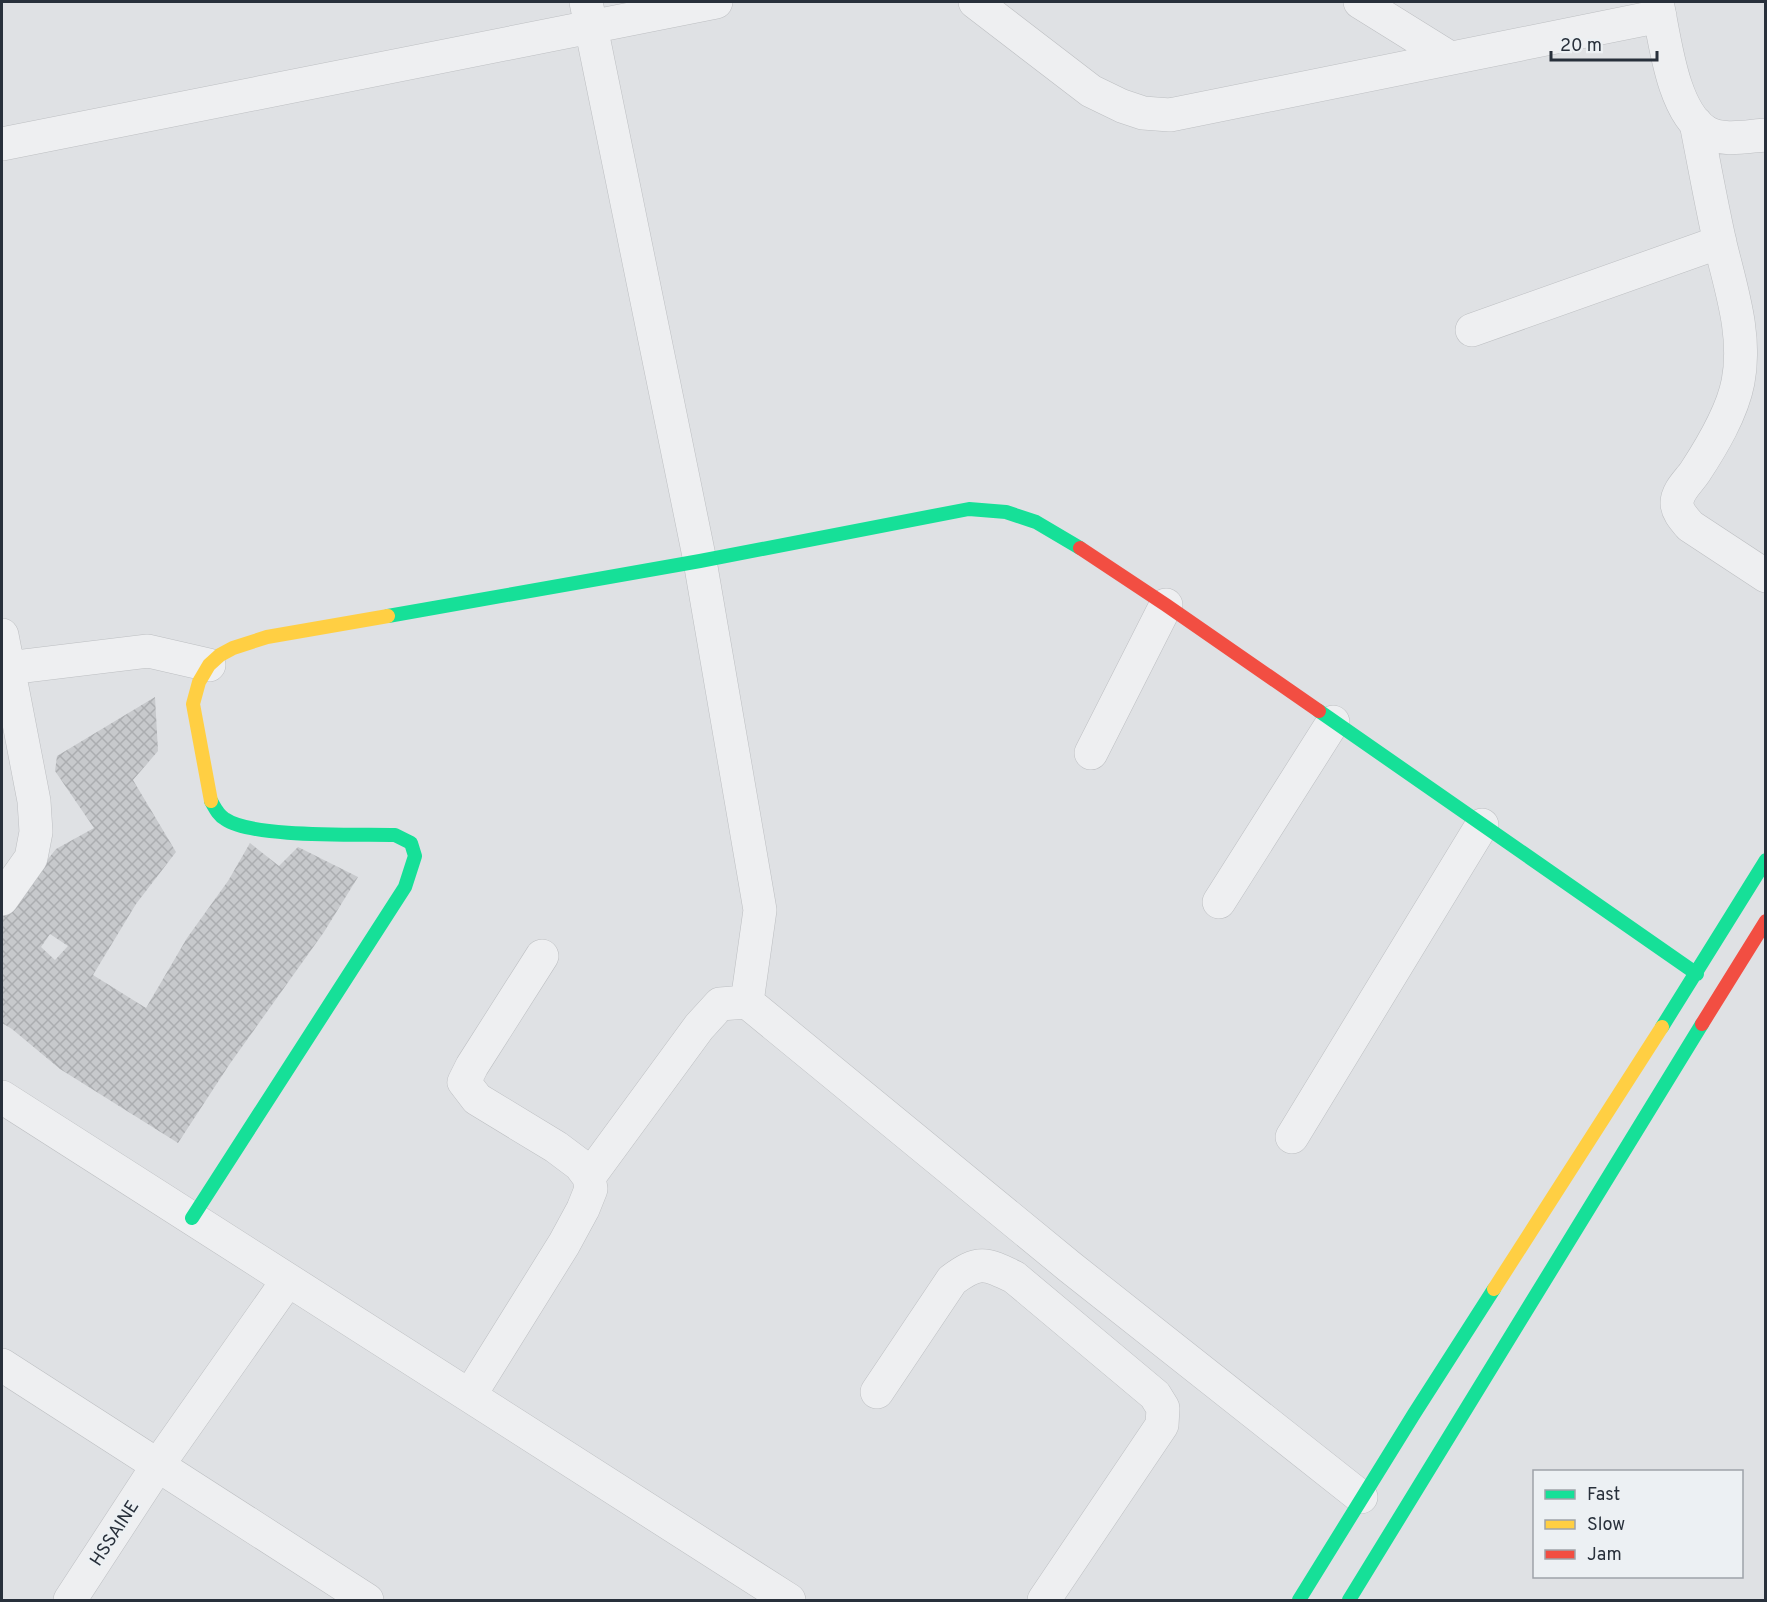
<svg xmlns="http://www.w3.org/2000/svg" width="1767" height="1602" font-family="Overpass,sans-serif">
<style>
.building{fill:url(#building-cross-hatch);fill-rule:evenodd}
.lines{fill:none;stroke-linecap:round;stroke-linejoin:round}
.street-casing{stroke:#bdbfc2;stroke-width:34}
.street{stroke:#eeeff1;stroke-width:33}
.fast{stroke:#16e098;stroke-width:14}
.slow{stroke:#ffcf43;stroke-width:14}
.jam{stroke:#f24e42;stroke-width:14}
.labels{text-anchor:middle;stroke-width:5;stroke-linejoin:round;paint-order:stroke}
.street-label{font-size:18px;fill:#28303b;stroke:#ecf0f3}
</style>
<defs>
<pattern id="building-cross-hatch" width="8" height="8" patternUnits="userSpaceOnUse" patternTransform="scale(1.5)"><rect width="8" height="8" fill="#c7c9cc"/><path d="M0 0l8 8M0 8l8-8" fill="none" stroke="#abadb0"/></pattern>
</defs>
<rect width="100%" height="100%" fill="#dfe1e4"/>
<!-- building -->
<path class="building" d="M155,697L158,751L133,780L176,852L136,904L93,975L146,1008L187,938L228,881L250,843L279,866L298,847L358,877L324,932L229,1065L178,1143L60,1069L12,1029L2,1023V917L56,849L94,828L55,771L57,756ZM50,934L68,946L55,960L41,947Z"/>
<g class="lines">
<defs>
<path id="street" d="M586,2L700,561L760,910L747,1002
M975,2L1091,91L1122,106L1143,113L1170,115L1660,16
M1360,2L1450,58
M1657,2C1665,39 1672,111 1706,132C1723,142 1748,136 1766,135
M1696,123C1704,163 1711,203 1720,243C1731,289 1747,335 1738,382C1732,413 1712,446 1695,472C1689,481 1677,491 1677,503C1677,512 1685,520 1690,526L1766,576
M2,144L716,2
M1472,330L1720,242
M2,635L34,801L36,832L31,858L2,899
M8,668L148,651L209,665
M1091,753L1166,605
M1219,902L1333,722
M2,1097L789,1600
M1292,1137L1482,825
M589,1177L699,1027L720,1004L747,1002L1070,1267L1361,1497
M2,1365L367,1600
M877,1392L952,1280C979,1260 985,1263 1014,1277L1155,1395L1163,1408L1162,1425L1044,1600
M470,1395L564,1244L583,1209L591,1189L589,1177L580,1165L556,1147L477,1099L464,1082L472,1066L542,956
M70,1600L158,1465L288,1280"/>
</defs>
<!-- street casing -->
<use href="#street" class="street-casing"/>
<!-- street -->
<use href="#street" class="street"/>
<!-- fast -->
<path class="fast" d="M388,616L700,561L969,509L1006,512L1036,522L1080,548
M1319,711L1697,974
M1662,1027L1766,860
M192,1218L405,887L415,856L411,843L395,835C358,834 252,838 225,819C218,815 215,808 211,801
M1299,1600L1414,1414L1494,1289
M1349,1600L1702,1024"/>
<!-- slow -->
<path class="slow" d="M211,801L193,704L199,682L209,665L220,655L233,648L267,637L388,616
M1494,1289L1662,1027"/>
<!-- jam -->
<path class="jam" d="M1080,548L1166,605L1319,711
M1702,1024L1766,921"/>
</g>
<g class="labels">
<!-- street labels -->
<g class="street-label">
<text transform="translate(114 1533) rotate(-57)" y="6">HSSAINE</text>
</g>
</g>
<!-- border -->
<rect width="1767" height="1602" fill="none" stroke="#28303b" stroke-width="6"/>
<!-- legend -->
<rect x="1533" y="1470" width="210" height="108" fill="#ecf0f3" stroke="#9ea3a9" stroke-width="1.5"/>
<rect x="1545" y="1490" width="30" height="9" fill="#16e098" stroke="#9ea3a9" stroke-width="1.5"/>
<text x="1587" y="1500" font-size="18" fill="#28303b">Fast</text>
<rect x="1545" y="1520" width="30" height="9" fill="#ffcf43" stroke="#9ea3a9" stroke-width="1.5"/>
<text x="1587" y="1530" font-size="18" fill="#28303b">Slow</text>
<rect x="1545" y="1550" width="30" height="9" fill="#f24e42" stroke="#9ea3a9" stroke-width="1.5"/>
<text x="1587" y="1560" font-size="18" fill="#28303b">Jam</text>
<!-- scale -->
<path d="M1551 51v9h106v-9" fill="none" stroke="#28303b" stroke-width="3"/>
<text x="1560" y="51" font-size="18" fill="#28303b" stroke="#ecf0f3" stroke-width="4.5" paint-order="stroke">20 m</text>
</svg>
